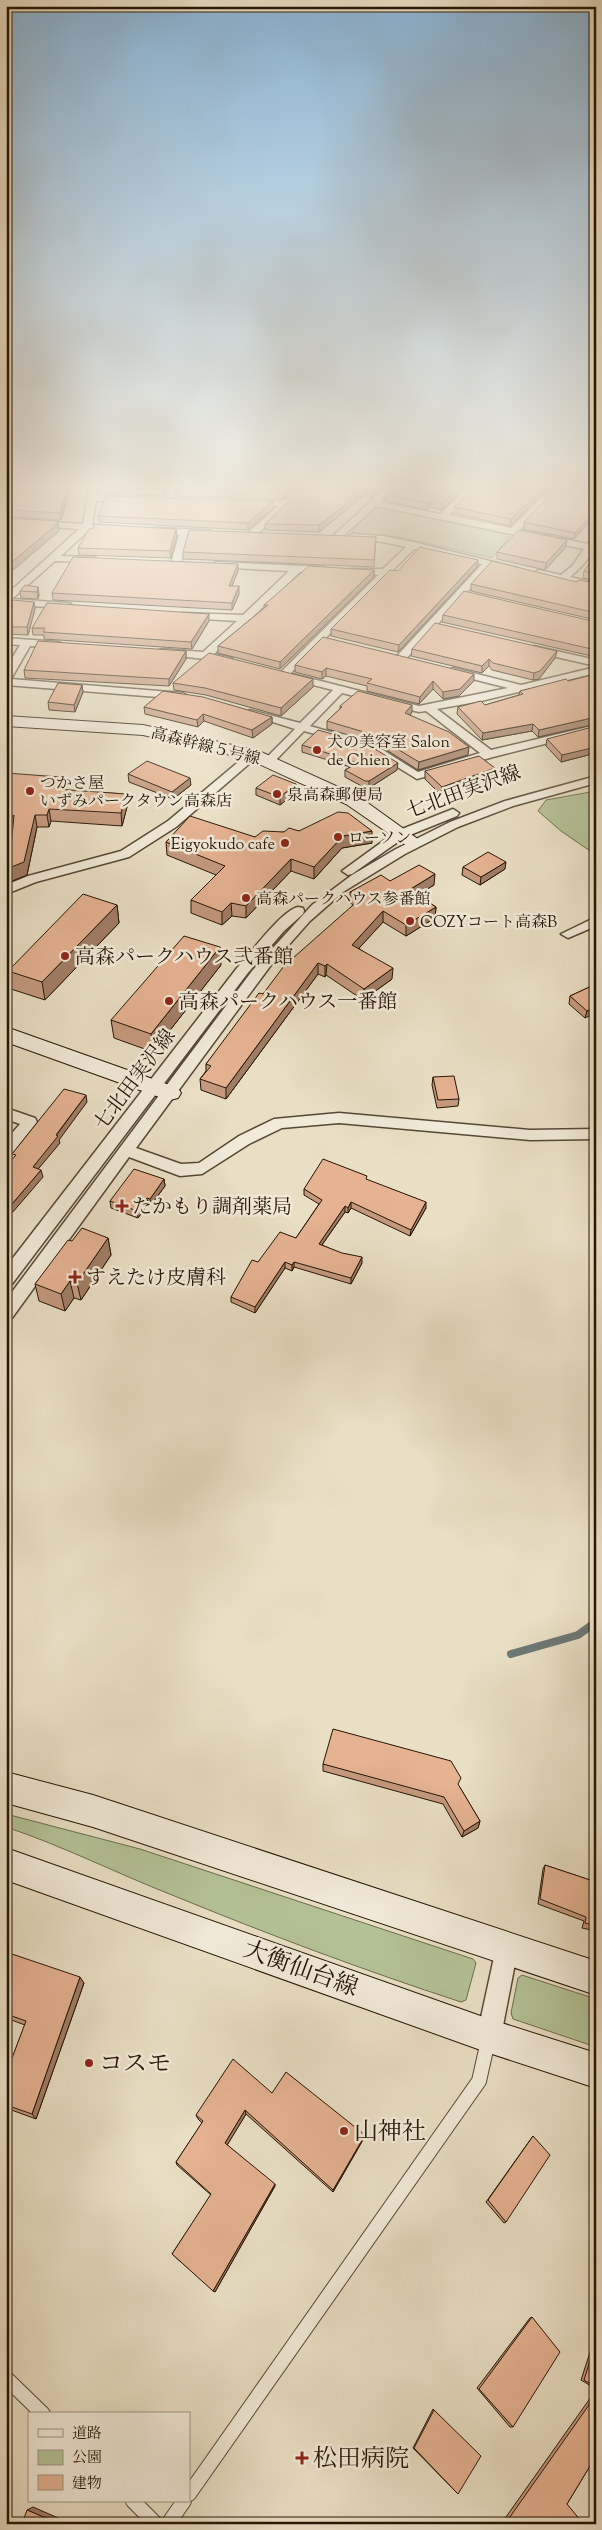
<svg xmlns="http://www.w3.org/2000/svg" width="602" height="2530" font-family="'Sorts Mill Goudy','Noto Serif JP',serif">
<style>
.green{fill:#b4c297;stroke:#6c6c4e}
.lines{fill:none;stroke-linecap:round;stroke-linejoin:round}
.stream{stroke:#6d7875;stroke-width:8}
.lane-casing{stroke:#564835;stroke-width:16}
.street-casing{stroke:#564835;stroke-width:3}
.secondary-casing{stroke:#251505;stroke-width:2}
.lane{stroke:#f1ead9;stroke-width:14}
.street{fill:#f1ead9;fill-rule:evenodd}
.secondary{fill:#f1ead9;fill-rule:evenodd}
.wall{fill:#c5997e;stroke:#251505}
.shaded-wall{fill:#a07d66;stroke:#251505}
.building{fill:#e5b292;stroke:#251505}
.poi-dot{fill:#8f2418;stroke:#f1ead9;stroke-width:2}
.labels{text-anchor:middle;stroke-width:5;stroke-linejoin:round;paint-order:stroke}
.far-poi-label{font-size:16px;fill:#251505;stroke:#f1ead9;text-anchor:start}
.far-street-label{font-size:16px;fill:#251505;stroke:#f1ead9}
.street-label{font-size:20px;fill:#251505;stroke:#f1ead9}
.poi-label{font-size:20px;fill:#251505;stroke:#f1ead9;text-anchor:start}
.near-street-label{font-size:24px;fill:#251505;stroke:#f1ead9}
.near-poi-label{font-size:24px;fill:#251505;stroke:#f1ead9;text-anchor:start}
</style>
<rect width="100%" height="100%" fill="#e9dfc5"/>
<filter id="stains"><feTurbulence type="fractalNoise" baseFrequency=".004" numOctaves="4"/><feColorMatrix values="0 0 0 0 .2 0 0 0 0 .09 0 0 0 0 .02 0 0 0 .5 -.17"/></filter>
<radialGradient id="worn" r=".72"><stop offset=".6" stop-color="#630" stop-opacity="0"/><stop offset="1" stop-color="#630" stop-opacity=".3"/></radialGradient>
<!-- green -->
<path class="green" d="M384,506L512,534L492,558L390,535L354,534L353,529L376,508Z
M596,791V855L561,831L538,811L546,800Z
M6,1814L140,1849L473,1959L476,1963L466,2000L461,2002C363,1970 267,1934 172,1895C116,1873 63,1846 6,1827Z
M522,1975L596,1999V2047L513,2019L511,2013L518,1978Z"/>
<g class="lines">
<!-- stream -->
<path class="stream" d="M511,1654L578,1635L596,1622"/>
<defs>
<path id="lane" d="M6,2378L43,2414
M189,2494L479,2081L488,2041
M133,2501L156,2524
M168,2524L184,2501"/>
<path id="street" d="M12,483H20L11,519L83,524L90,483H98L96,495L128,496L132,499L128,502L96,501L92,525L114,526L119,529L114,532L89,530L61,556L93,557L96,558V562L55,561L12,599L67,603L71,604V608L6,605V595L79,529L6,524V502Z
M168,483H176L174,501L170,504L166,501Z
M304,483H314L256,535H250V531L278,506H252L249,505V501H284Z
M391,483H400L381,502L440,514L473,483H482L449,515L511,528L556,483H565L520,530L588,544L592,539L596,538C596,553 581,568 570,577L596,583V589L534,573L539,570L561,575L572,566L584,549L376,506L340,539H334V535Z
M156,528L209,530L214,533L209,536L188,535L181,563L176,566L171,563L179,535L153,533V529Z
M353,534L383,536L413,542L518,568L513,571L491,566L405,660L401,661L396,658L397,656L482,564L414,549L289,675L293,674L419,706L508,688L449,673L448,671L453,668L521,685L596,667V673L481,701L437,709L491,750L596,725V731L493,757L417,779L373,752L375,750H383L418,772L480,753L426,711L419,712L342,693L310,726L341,735V739L337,740L304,731L273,763H265V759L295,729L245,713L250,710L300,723L333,690L289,679V675L284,677L279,674L378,575L352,574L349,573V569H383L406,547L383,542L350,539V535Z
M217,562L325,567L330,570L325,573L300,572L214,654L232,658V662L159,654V650L163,649L203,652L237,621L186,618L182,617V613L243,615L289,571L214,567V563Z
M6,638L59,642L64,645L59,648L30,646L11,679L183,693L188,696L183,699L6,685V668L20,645L6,644Z
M534,646L596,660V666L530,651L529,649Z
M253,752L257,753V757L176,827L129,857L36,882L6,894V885L28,876L121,851L168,821L249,753Z
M596,776V783L513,806L458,827L405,854L343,892L310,921L271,965L136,1148L181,1164L199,1163L239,1136L274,1119L339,1113L530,1130L596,1129V1139L530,1140L339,1123L282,1128L249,1144L202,1174L180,1176L129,1157L12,1318L6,1320V1300L252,971L312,905L352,875L396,849L450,822L505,801Z
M453,809L459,813L457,816L405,837L352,874L348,875L342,871L397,831Z
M298,907L303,908L304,911L303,914L284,931L247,974L12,1284L6,1285V1267L237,968C250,954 281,911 298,907Z
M596,917V926L568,938L561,934Z
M6,1108L35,1118L37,1122L11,1155L6,1156V1140L20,1124L6,1119Z
M507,1937L515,1940L518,1948L501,2036L497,2044L489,2048L481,2044L477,2036L496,1948L499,1940Z"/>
<path id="secondary" d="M6,716L143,725L259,751L358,796L422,842L419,846H407L346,804L248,759L143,735L6,726Z
M6,1027L178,1088L181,1093L178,1098L170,1100L162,1098L6,1042Z
M6,1772L93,1795L596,1961V1995L93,1827L6,1803Z
M6,1848L489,2019L596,2053V2088L489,2053L6,1880Z"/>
</defs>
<!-- lane casing -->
<use href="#lane" class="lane-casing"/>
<!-- street casing -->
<use href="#street" class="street-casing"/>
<!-- secondary casing -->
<use href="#secondary" class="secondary-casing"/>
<!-- lane -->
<use href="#lane" class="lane"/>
<!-- street -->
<use href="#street" class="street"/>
<!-- secondary -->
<use href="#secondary" class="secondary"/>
</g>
<!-- wall -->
<path class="wall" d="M69,483L70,489L61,520L13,517L12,510Z
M108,483H166L164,496L111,494V487L108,485Z
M176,483H301L283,499L177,496Z
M309,483H389L372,498L364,496L319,532L265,530V524Z
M470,483L442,510L430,507L427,510L385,501V494Z
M553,483L510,526L454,513V507Z
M596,483L574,539L524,529V522Z
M273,508L248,530L99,522L98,516Z
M176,529L177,536L171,558L79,555L78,548Z
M376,537L374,567L183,559V552Z
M566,547L545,570L497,559V552Z
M596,555V581L583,578L584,571Z
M478,560L477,567L398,652L331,636V629L398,571Z
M374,570V577L280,669L218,653V646L264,608V605Z
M238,571L232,586L239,594L232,610L53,600L52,593Z
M577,582L596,583V620L471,591V584Z
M38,587L39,595L38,599L21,598L20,591Z
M34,602L35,609L28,635L6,634V609Z
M443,615L596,622V657L442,622Z
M209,621L192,649L44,639V635H33L32,628Z
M412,649L557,651L555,658L539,679L533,680L492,670L489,666L482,673L411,656Z
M186,651V659L169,686L25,678L24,670Z
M295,665L474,681L459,696L443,699L433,689L419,704L367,691V686L326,676L322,679L295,672Z
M596,674V724L538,737L532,731L482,740L457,714L458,707L485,705L519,695L520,691L568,681Z
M173,683L313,687L281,716L206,695L174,690Z
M82,685L83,692L75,712L49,710L48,702Z
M340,706L412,712L410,715L468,755L418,770L374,742L327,729V721L340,709Z
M144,707L272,717V724L253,738L204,721L198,727L145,714Z
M547,739L596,753L561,762L546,746Z
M302,745L397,770L369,788H365L345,777V770L350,767L302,752Z
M425,771L494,776L441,795L425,779Z
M6,773L62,789V790L126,794L127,807L122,826L51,821L49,827H37L27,875L12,881L9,868L13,831L11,832H6Z
M128,774L191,785L173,799L129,782Z
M296,784V792L280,805L256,795V788Z
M299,831L372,843L342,848L314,879L291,871L246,918L232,916L222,925L191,913V900L216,875L167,855L166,842L255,837L284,832Z
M463,867L505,869L480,885L462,875Z
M390,881L434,885L417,895L436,907L435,918L406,936L383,922L359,948L392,979L363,1000L326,975L325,977L318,974L226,1099L201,1090L200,1079L206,1071V1064L263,994L354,905L350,903V892Z
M117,905L119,923L45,1000L11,989L8,971Z
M221,965L153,1052L114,1038L111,1020Z
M596,984L585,1018L569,1004L570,996Z
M433,1077L459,1099L458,1106L437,1108L432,1085Z
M164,1179L165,1186L151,1205L148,1204L138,1218L111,1208L110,1201Z
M367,1180L426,1208L410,1236L351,1208L348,1213L345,1212L322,1245L362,1263L351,1284L294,1267L292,1271L285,1268L255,1313L231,1302V1297L258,1262L296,1238L319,1204L304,1195V1189Z
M108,1238L111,1255L81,1300L74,1298L65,1311L39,1301L35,1284L72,1241Z
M323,1764L459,1786L480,1821L478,1828L462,1837L443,1804L323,1771Z
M545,1865L596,1882V1931L582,1928L584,1921L538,1904L543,1869Z
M6,1952L84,1983L36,2119L6,2108V2074L25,2025L6,2018Z
M272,2093L364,2138L333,2192L246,2114L227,2145L275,2186L215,2292L172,2254L211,2195L177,2165L176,2162L202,2123L198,2119L196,2115Z
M533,2136L506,2222L504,2223L486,2202Z
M532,2317L513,2427H510L477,2388L530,2318Z
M596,2334V2389L581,2380Z
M596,2390V2456L567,2504L579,2524H501Z
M433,2409L434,2410L458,2494L413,2448Z"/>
<!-- shaded-wall -->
<path class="shaded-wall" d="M7,483H10L6,495V484Z
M69,483L70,489L61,520L60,513Z
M165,483H166L164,496V490Z
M294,483H301L283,499V493Z
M381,483H389L372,498V491Z
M464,483H470L442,510V503Z
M548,483H553L510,526L511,519Z
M365,490L364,496L319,532V525Z
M273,501V508L248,530V523Z
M431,501L430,507L427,510L428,503Z
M596,511V516L574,539L575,533Z
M58,521L59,529L58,532L6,576V567Z
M176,529L177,536L171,558L170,551Z
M567,540L566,547L545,570L546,563Z
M478,560L477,567L398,652L399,645Z
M238,564V571L229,593V586Z
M374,570V577L280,669V662Z
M239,586V594L232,610V603Z
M38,587L39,595L38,599L37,592Z
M34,602L35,609L28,635L27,627Z
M209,614V621L192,649L191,642Z
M186,651V659L169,686V679Z
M557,651L555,658L539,679L533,680L534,673Z
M489,659V666L482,673V666Z
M326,668V676L322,679V672Z
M474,674V681L459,696L443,699V692Z
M313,679V687L281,716V708Z
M433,681V689L419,704L420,697Z
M82,685L83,692L75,712L74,705Z
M412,705V712L405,720V713Z
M203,714L204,721L198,727L197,720Z
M272,717V724L253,738L252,730Z
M596,717V724L538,737L539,730Z
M533,724L532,731L482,740L483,733Z
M596,744V753L561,762L562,755Z
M469,747L468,755L418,770L419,762Z
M398,763L397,770L369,788V781Z
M495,768L494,776L441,795L442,787Z
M60,777L62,789L58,801L56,789Z
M190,778L191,785L173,799L172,792Z
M296,784V792L280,805V797Z
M126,794L127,807L122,826L121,813Z
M49,809L51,821L49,827L47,815Z
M14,815L17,827L11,832L9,820Z
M35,815L37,827L27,875L12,881L9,868Z
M372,831V843L342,848L314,879V867L343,836Z
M291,859V871L246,918V906Z
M506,862L505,869L480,885L481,877Z
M435,874L434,885L408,901L409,890Z
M231,903L232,916L222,925V912Z
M117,905L119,923L45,1000L42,982Z
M436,907L435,918L406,936V925Z
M383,911V922L352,956V945Z
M220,947L221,965L153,1052L151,1034Z
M318,963V974L226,1099V1088Z
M327,964L326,975L325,977V966Z
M393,968L392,979L363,1000L364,989Z
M596,1006V1013L585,1018L587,1011Z
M86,1095L87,1102L59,1140L60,1143L34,1174L33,1167Z
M41,1170L43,1177L6,1220V1211Z
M164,1179L165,1186L151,1205L150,1199Z
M147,1198L148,1204L138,1218L137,1211Z
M351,1202V1208L348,1213V1208Z
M426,1202V1208L410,1236L411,1230Z
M345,1206V1212L319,1249V1244Z
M108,1238L111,1255L81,1300L77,1283Z
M362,1257V1263L351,1284V1278Z
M285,1262V1268L255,1313V1307Z
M294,1262V1267L292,1271V1265Z
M70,1281L74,1298L65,1311L61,1294Z
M480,1821L478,1828L462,1837L464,1831Z
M80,1977L84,1983L36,2119L32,2114Z
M245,2110L246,2114L226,2147L225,2143Z
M365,2135L364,2138L333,2192V2190Z
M275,2184V2186L215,2292L213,2291Z
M33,2507L72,2524H60L27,2510Z"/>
<!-- building -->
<path class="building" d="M19,483H69L60,513L12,510Z
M112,483H165L164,490L110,487Z
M176,483H294L283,493L177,490Z
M309,483H381L372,491L365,490L319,525L265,524Z
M396,483H464L442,503L431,501L428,503L385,494Z
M478,483H548L511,519L454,507Z
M562,483H596V511L575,533L524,522Z
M106,496L273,501L248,523L98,516Z
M6,518L58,521L57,524L6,567Z
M94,524L176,529L170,551L78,548L89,529L93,528Z
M189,530L376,537L374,560L183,552Z
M519,530L567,540L546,563L497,552Z
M420,547L478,560L399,645L331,629L390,570L398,571Z
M596,555V574L584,571Z
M73,557L238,564L229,586H239L232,603L52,593Z
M492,561L577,582L578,580L596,583V613L471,584Z
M309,566L374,570L280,662L218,646L268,605H264Z
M25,585L38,587L37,592L20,591Z
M464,591L596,622V650L443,615Z
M13,600L34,602L27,627H6V609Z
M47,603L209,614L191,642L43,632L45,628H32Z
M435,623L557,651L540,671L534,673L493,663L489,659L482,666L412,649Z
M323,637L474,674L460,689L443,692L433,681L420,697L367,683L372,679L326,668L322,672L295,665Z
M38,641L186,651L169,679L24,670Z
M209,653L313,679L281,708L205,688L173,683Z
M596,674V717L539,730L533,724L483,733L458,707L481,701L485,705L523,694L520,691L566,679L568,681Z
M58,683L82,685L74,705L48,702Z
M163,691L203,697L272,717L252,730L203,714L197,720L144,707Z
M358,691L412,705L405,713L449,732L469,747L419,762L374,735L327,721L342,707L340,706Z
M596,726V744H595L596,747L562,755L547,739Z
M318,730L365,743L398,763L369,781H365L345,770L358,763L302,745Z
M479,756L495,768L442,787L425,771Z
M147,761L190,778L172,792L128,774Z
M6,773L60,777L56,789L126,794L121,813L49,809L47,815H35L24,862L9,868L14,815L9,820H6Z
M273,775L296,784L280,797L256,788Z
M338,812L348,813L372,831L343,836L314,867L291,859L246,906L231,903L222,912L191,900L225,866L166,842L190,816L255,837L263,831L284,832L289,828L299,831Z
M488,852L506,862L481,877L463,867Z
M419,865L435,874L409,890L436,907L406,925L383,911L352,945L393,968L364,989L327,964L325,966L318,963L226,1088L200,1079L211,1066L206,1064L259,993L263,994L284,966L361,898L350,892L381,875L390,881Z
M83,894L117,905L42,982L8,971Z
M184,936L220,947L151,1034L111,1020Z
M596,984V1006L587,1011L570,996Z
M454,1076L459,1099L438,1100L433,1077Z
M64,1089L86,1095L56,1135L58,1136L33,1167L41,1170L6,1211V1166L16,1155L12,1154Z
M323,1159L367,1176L366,1179L426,1202L411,1230L351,1202L348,1208L345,1206L319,1244L342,1253L362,1257L351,1278L294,1262L292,1265L285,1262L255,1307L231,1297L252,1260L258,1262L280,1232L296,1238L322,1200L304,1189Z
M134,1169L164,1179L150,1199L147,1198L137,1211L110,1201Z
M82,1228L108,1238L77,1283L70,1281L61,1294L35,1284L68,1240L72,1241Z
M333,1729L451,1761L461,1778L458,1784L480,1821L464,1831L444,1797L323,1764Z
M545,1865L596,1882V1926L585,1923L586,1917L540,1899Z
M6,1952L80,1977L32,2114L6,2105V2074L26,2021L6,2014Z
M233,2059L272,2093L286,2072L365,2135L333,2190L245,2110L225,2143L275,2184L213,2291L172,2254L211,2194L176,2162L203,2121L196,2115Z
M533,2136L550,2155L506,2222L488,2200Z
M532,2317L560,2352L513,2427L479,2389Z
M596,2342V2387L584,2380Z
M596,2395V2456L567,2504L581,2521L579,2524H505Z
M434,2410L481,2456L458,2494L414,2448Z
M27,2510L60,2524H22Z"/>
<!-- sky -->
<linearGradient id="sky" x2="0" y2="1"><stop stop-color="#8ab6d8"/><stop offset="0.58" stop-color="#f5f1e5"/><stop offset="1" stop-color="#f5f1e5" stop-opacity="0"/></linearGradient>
<rect width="602" height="837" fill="url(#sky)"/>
<!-- markers -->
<g class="poi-dot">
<circle cx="317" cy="750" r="5"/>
<circle cx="30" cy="791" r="5"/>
<circle cx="277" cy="794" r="5"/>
<circle cx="338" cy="837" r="5"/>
<circle cx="285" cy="843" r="5"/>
<circle cx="246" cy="898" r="5"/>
<circle cx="410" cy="921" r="5"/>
<circle cx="65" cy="956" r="5"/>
<circle cx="169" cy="1001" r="5"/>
<path d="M119.5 1198.5h5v5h5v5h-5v5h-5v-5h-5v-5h5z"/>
<path d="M72.5 1269.5h5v5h5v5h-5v5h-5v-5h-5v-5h5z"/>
<circle cx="89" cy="2063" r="5"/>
<circle cx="344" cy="2131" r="5"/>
<path d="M299.5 2450.5h5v5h5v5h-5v5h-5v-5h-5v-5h5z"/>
</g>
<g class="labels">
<!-- far-poi labels -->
<g class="far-poi-label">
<text x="327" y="747">犬の美容室 Salon<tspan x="327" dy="18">de Chien</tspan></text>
<text x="40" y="788">つかさ屋<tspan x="40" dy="18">いずみパークタウン高森店</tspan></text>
<text x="287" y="800">泉高森郵便局</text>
<text x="348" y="843">ローソン</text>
<text x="275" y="849" text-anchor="end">Eigyokudo cafe</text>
<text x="256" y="904">高森パークハウス参番館</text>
<text x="420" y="927">COZYコート高森B</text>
</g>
<!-- far-street labels -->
<g class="far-street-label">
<text transform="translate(206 745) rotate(14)" y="6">高森幹線５号線</text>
</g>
<!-- street labels -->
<g class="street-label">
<text transform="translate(463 791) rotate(-20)" y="7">七北田実沢線</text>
<text transform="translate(134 1079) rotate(-53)" y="7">七北田実沢線</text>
</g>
<!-- poi labels -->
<g class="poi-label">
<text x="75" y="963">高森パークハウス弐番館</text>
<text x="179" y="1008">高森パークハウス一番館</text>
<text x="132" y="1213">たかもり調剤薬局</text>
<text x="86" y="1284">すえたけ皮膚科</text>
</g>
<!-- near-street labels -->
<g class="near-street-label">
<text transform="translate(301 1968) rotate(20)" y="8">大衡仙台線</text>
</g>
<!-- near-poi labels -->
<g class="near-poi-label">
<text x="99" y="2071">コスモ</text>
<text x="354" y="2139">山神社</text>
<text x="313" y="2466">松田病院</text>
</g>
</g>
<!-- margin -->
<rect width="602" height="2530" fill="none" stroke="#e9dfc5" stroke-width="25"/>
<rect x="8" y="8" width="587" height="2515" fill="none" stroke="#251505" stroke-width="2.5"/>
<rect x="12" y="12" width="577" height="2505" fill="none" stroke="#251505"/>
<!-- legend -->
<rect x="28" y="2412" width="162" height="90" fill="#f1ead9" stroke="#9f9584"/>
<rect x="38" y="2429" width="25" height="8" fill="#f1ead9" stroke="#9f9584"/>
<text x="72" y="2438" font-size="15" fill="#251505">道路</text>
<rect x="38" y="2450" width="25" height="15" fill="#b4c297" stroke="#9f9584"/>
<text x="72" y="2462" font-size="15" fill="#251505">公園</text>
<rect x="38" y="2475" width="25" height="15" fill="#e5b292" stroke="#9f9584"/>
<text x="72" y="2488" font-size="15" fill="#251505">建物</text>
<rect width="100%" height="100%" filter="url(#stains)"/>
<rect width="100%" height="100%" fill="url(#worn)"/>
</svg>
